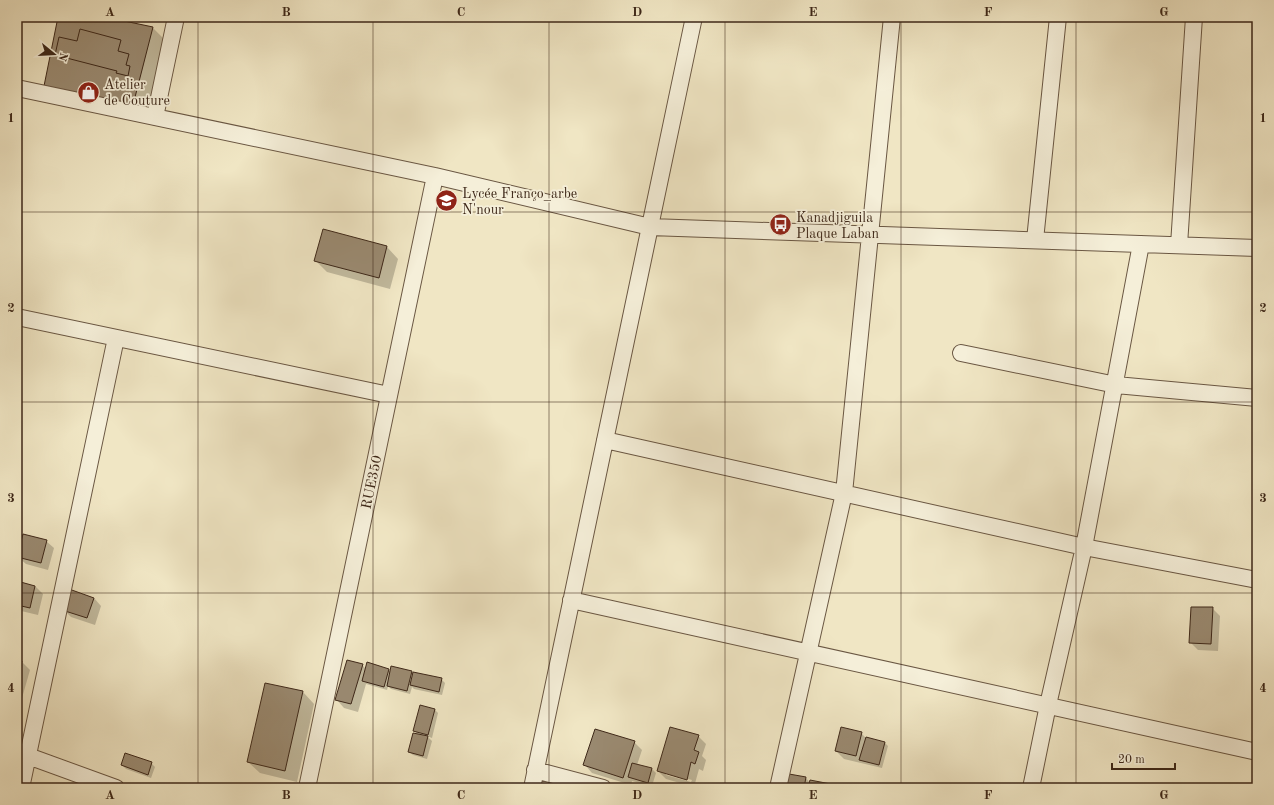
<svg xmlns="http://www.w3.org/2000/svg" width="1274" height="805" font-family="'Old Standard TT',serif">
<style>
.shadow{fill:#0003;fill-rule:evenodd}
.building{fill:#9a8a71;stroke:#3d2718}
.lines{fill:none;stroke-linecap:round;stroke-linejoin:round}
.minor-casing{stroke:#6a5743;stroke-width:18}
.minor{stroke:#f5efd9;stroke-width:16}
.grid{fill:none;stroke:#3d2718;stroke-width:1;stroke-opacity:0.55}
.labels{text-anchor:middle;stroke-width:3.5;stroke-linejoin:round;paint-order:stroke}
.poi-label{font-size:14px;fill:#3d2718;stroke:#f5efd9;text-anchor:start}
.street-label{font-size:14px;fill:#3d2718;stroke:#f5efd9}
.neatline{fill:none;stroke:#3d2718;stroke-width:1.5}
.grid-label{font-size:13px;text-anchor:middle;font-weight:bold;fill:#3d2718}
</style>
<rect width="100%" height="100%" fill="#f0e6c4"/>
<filter id="stains"><feTurbulence type="fractalNoise" baseFrequency=".005" numOctaves="4"/><feColorMatrix values="0 0 0 0 .2 0 0 0 0 .09 0 0 0 0 .02 0 0 0 .5 -.17"/></filter>
<radialGradient id="worn" r=".72"><stop offset=".6" stop-color="#630" stop-opacity="0"/><stop offset="1" stop-color="#630" stop-opacity=".3"/></radialGradient>
<!-- shadow -->
<path class="shadow" d="M59,17H100L153,28L168,43L148,119L60,101Z
M324,230L387,247L398,259L390,289L327,272L316,261Z
M46,541L54,548L48,570L26,564L18,557Z
M17,582L35,586L43,594L38,615L17,610Z
M94,598L101,606L95,625L71,617L63,609Z
M1212,608L1220,616L1218,651L1198,650L1190,642Z
M17,661L22,662L30,670L18,712L20,714L17,724Z
M362,665L366,669L412,672L414,674L441,679L445,683L442,695L414,689L412,687L410,694L391,689L388,686L387,690L366,684L358,712L344,708L337,700Z
M303,692L314,704L297,782L260,773L248,762Z
M434,709L438,713L432,738L427,736L432,741L427,759L413,755L409,752L419,735L414,731Z
M861,733L866,738L885,743L888,746L882,768L844,759L836,751Z
M698,736L706,744L702,756L706,760L703,771L699,769L694,787L666,779L658,771ZM666,773L692,780L691,782L666,775Z
M634,742L642,750L637,765L652,769L656,773L652,786L632,781L631,785L592,773L585,765Z
M151,763L155,767L151,778L126,769L122,765Z
M806,778L810,783L841,788H786Z"/>
<!-- building -->
<path class="building" d="M58,17H105L153,27L133,105L44,86Z
M80,29L121,40L118,51L129,54L126,65L130,66L128,76L116,73L117,71L55,55L59,37L77,41Z
M323,229L387,246L379,278L314,261Z
M23,534L47,540L41,563L17,557Z
M17,581L35,586L30,608L17,605Z
M69,589L94,598L87,618L62,610Z
M1191,607H1213L1211,644L1189,643Z
M17,660L22,661L17,681Z
M347,660L363,664L351,704L335,700Z
M367,662L389,669L384,687L362,681Z
M391,666L412,671L407,691L387,686Z
M413,672L442,678L439,692L410,685Z
M265,683L303,691L285,771L247,762Z
M420,705L435,709L428,735L413,731Z
M670,727L699,735L694,750L699,752L695,764L691,762L687,780L657,771Z
M841,727L862,732L856,756L835,751Z
M595,729L635,741L623,778L583,765Z
M413,733L428,736L423,756L408,752Z
M866,737L885,742L879,765L859,760Z
M125,753L152,762L148,775L121,765Z
M632,763L652,768L648,783L628,777Z
M789,774L806,777L804,788H785Z
M810,780L841,786L840,788H808Z"/>
<g class="lines">
<defs>
<path id="minor" d="M17,88L435,176L650,227L1257,248
M155,117L176,17
M1035,240L1058,17
M1179,245L1194,17
M17,317L389,395
M961,353L1116,385L1257,398
M605,440L1084,547L1257,580
M571,600L1257,752
M17,752L116,788
M535,770L603,788
M21,788L116,338
M307,788L435,176
M532,788L694,17
M778,788L844,493L892,17
M1031,788L1048,705L1084,547L1141,244"/>
</defs>
<!-- minor casing -->
<use href="#minor" class="minor-casing"/>
<!-- minor -->
<use href="#minor" class="minor"/>
</g>
<!-- grid -->
<path class="grid" d="M198,17V788M373,17V788M549,17V788M725,17V788M901,17V788M1076,17V788M17,212H1257M17,402H1257M17,593H1257"/>
<!-- icons -->
<defs>
<symbol id="shop-disc" viewBox="-11 -11 22 22"><circle r="9.5" fill="#8f2418" stroke="#f5efd9"/><path d="M-5-2.5h2.3a2.7 3.5 0 0 1 5.4 0H5L5.5 6h-11ZM-1.5-2.5h3a1.5 2.3 0 0 0-3 0Z" fill="#fff"/></symbol>
<symbol id="school-disc" viewBox="-11 -11 22 22"><circle r="9.5" fill="#8f2418" stroke="#f5efd9"/><path d="M0-5L7-2L0 1L-7-2ZM-4 1L0 2.5L4 1V4Q0 6-4 4Z" fill="#fff"/></symbol>
<symbol id="bus-disc" viewBox="-11 -11 22 22"><circle r="9.5" fill="#8f2418" stroke="#f5efd9"/><path d="M-5-6H5V4H4V6H2V4H-2V6H-4V4H-5ZM-3.5-4V0h7V-4ZM-3.5 1.2v1.5H-2V1.2ZM2 1.2v1.5H3.5V1.2Z" fill="#fff"/></symbol>
</defs>
<g fill-rule="evenodd">
<use href="#shop-disc" x="76" y="80" width="25" height="25"/>
<use href="#school-disc" x="434" y="188" width="25" height="25"/>
<use href="#bus-disc" x="768" y="212" width="25" height="25"/>
</g>
<g class="labels">
<!-- poi labels -->
<g class="poi-label">
<text x="104" y="89">Atelier<tspan x="104" dy="16">de Couture</tspan></text>
<text x="462" y="198">Lycée Franço_arbe<tspan x="462" dy="16">N'nour</tspan></text>
<text x="796" y="222">Kanadjiguila<tspan x="796" dy="16">Plaque Laban</tspan></text>
</g>
<!-- street labels -->
<g class="street-label">
<text transform="translate(371 482) rotate(-78)" y="5">RUE350</text>
</g>
</g>
<!-- margin -->
<rect width="1274" height="805" fill="none" stroke="#f0e6c4" stroke-width="44"/>
<!-- north arrow -->
<g transform="translate(54 54) rotate(108)" stroke="#f5efd9" stroke-width="3" paint-order="stroke">
<path d="M0-3L7 15L0 10L-7 15Z" fill="#3d2718"/>
<text y="-6" font-size="11" font-weight="bold" text-anchor="middle" fill="#3d2718">N</text>
</g>
<!-- scale -->
<path d="M1112 763v6h63v-6" fill="none" stroke="#3d2718" stroke-width="2"/>
<text x="1118" y="763" font-size="12" fill="#3d2718" stroke="#f5efd9" stroke-width="3" paint-order="stroke">20 m</text>
<rect x="22" y="22" width="1230" height="761" class="neatline"/>
<g class="grid-label">
<text x="110" y="16">A</text>
<text x="286" y="16">B</text>
<text x="461" y="16">C</text>
<text x="637" y="16">D</text>
<text x="813" y="16">E</text>
<text x="988" y="16">F</text>
<text x="1164" y="16">G</text>
<text x="11" y="122">1</text>
<text x="1263" y="122">1</text>
<text x="11" y="312">2</text>
<text x="1263" y="312">2</text>
<text x="11" y="502">3</text>
<text x="1263" y="502">3</text>
<text x="11" y="692">4</text>
<text x="1263" y="692">4</text>
<text x="110" y="799">A</text>
<text x="286" y="799">B</text>
<text x="461" y="799">C</text>
<text x="637" y="799">D</text>
<text x="813" y="799">E</text>
<text x="988" y="799">F</text>
<text x="1164" y="799">G</text>
</g>
<rect width="100%" height="100%" filter="url(#stains)"/>
<rect width="100%" height="100%" fill="url(#worn)"/>
</svg>
